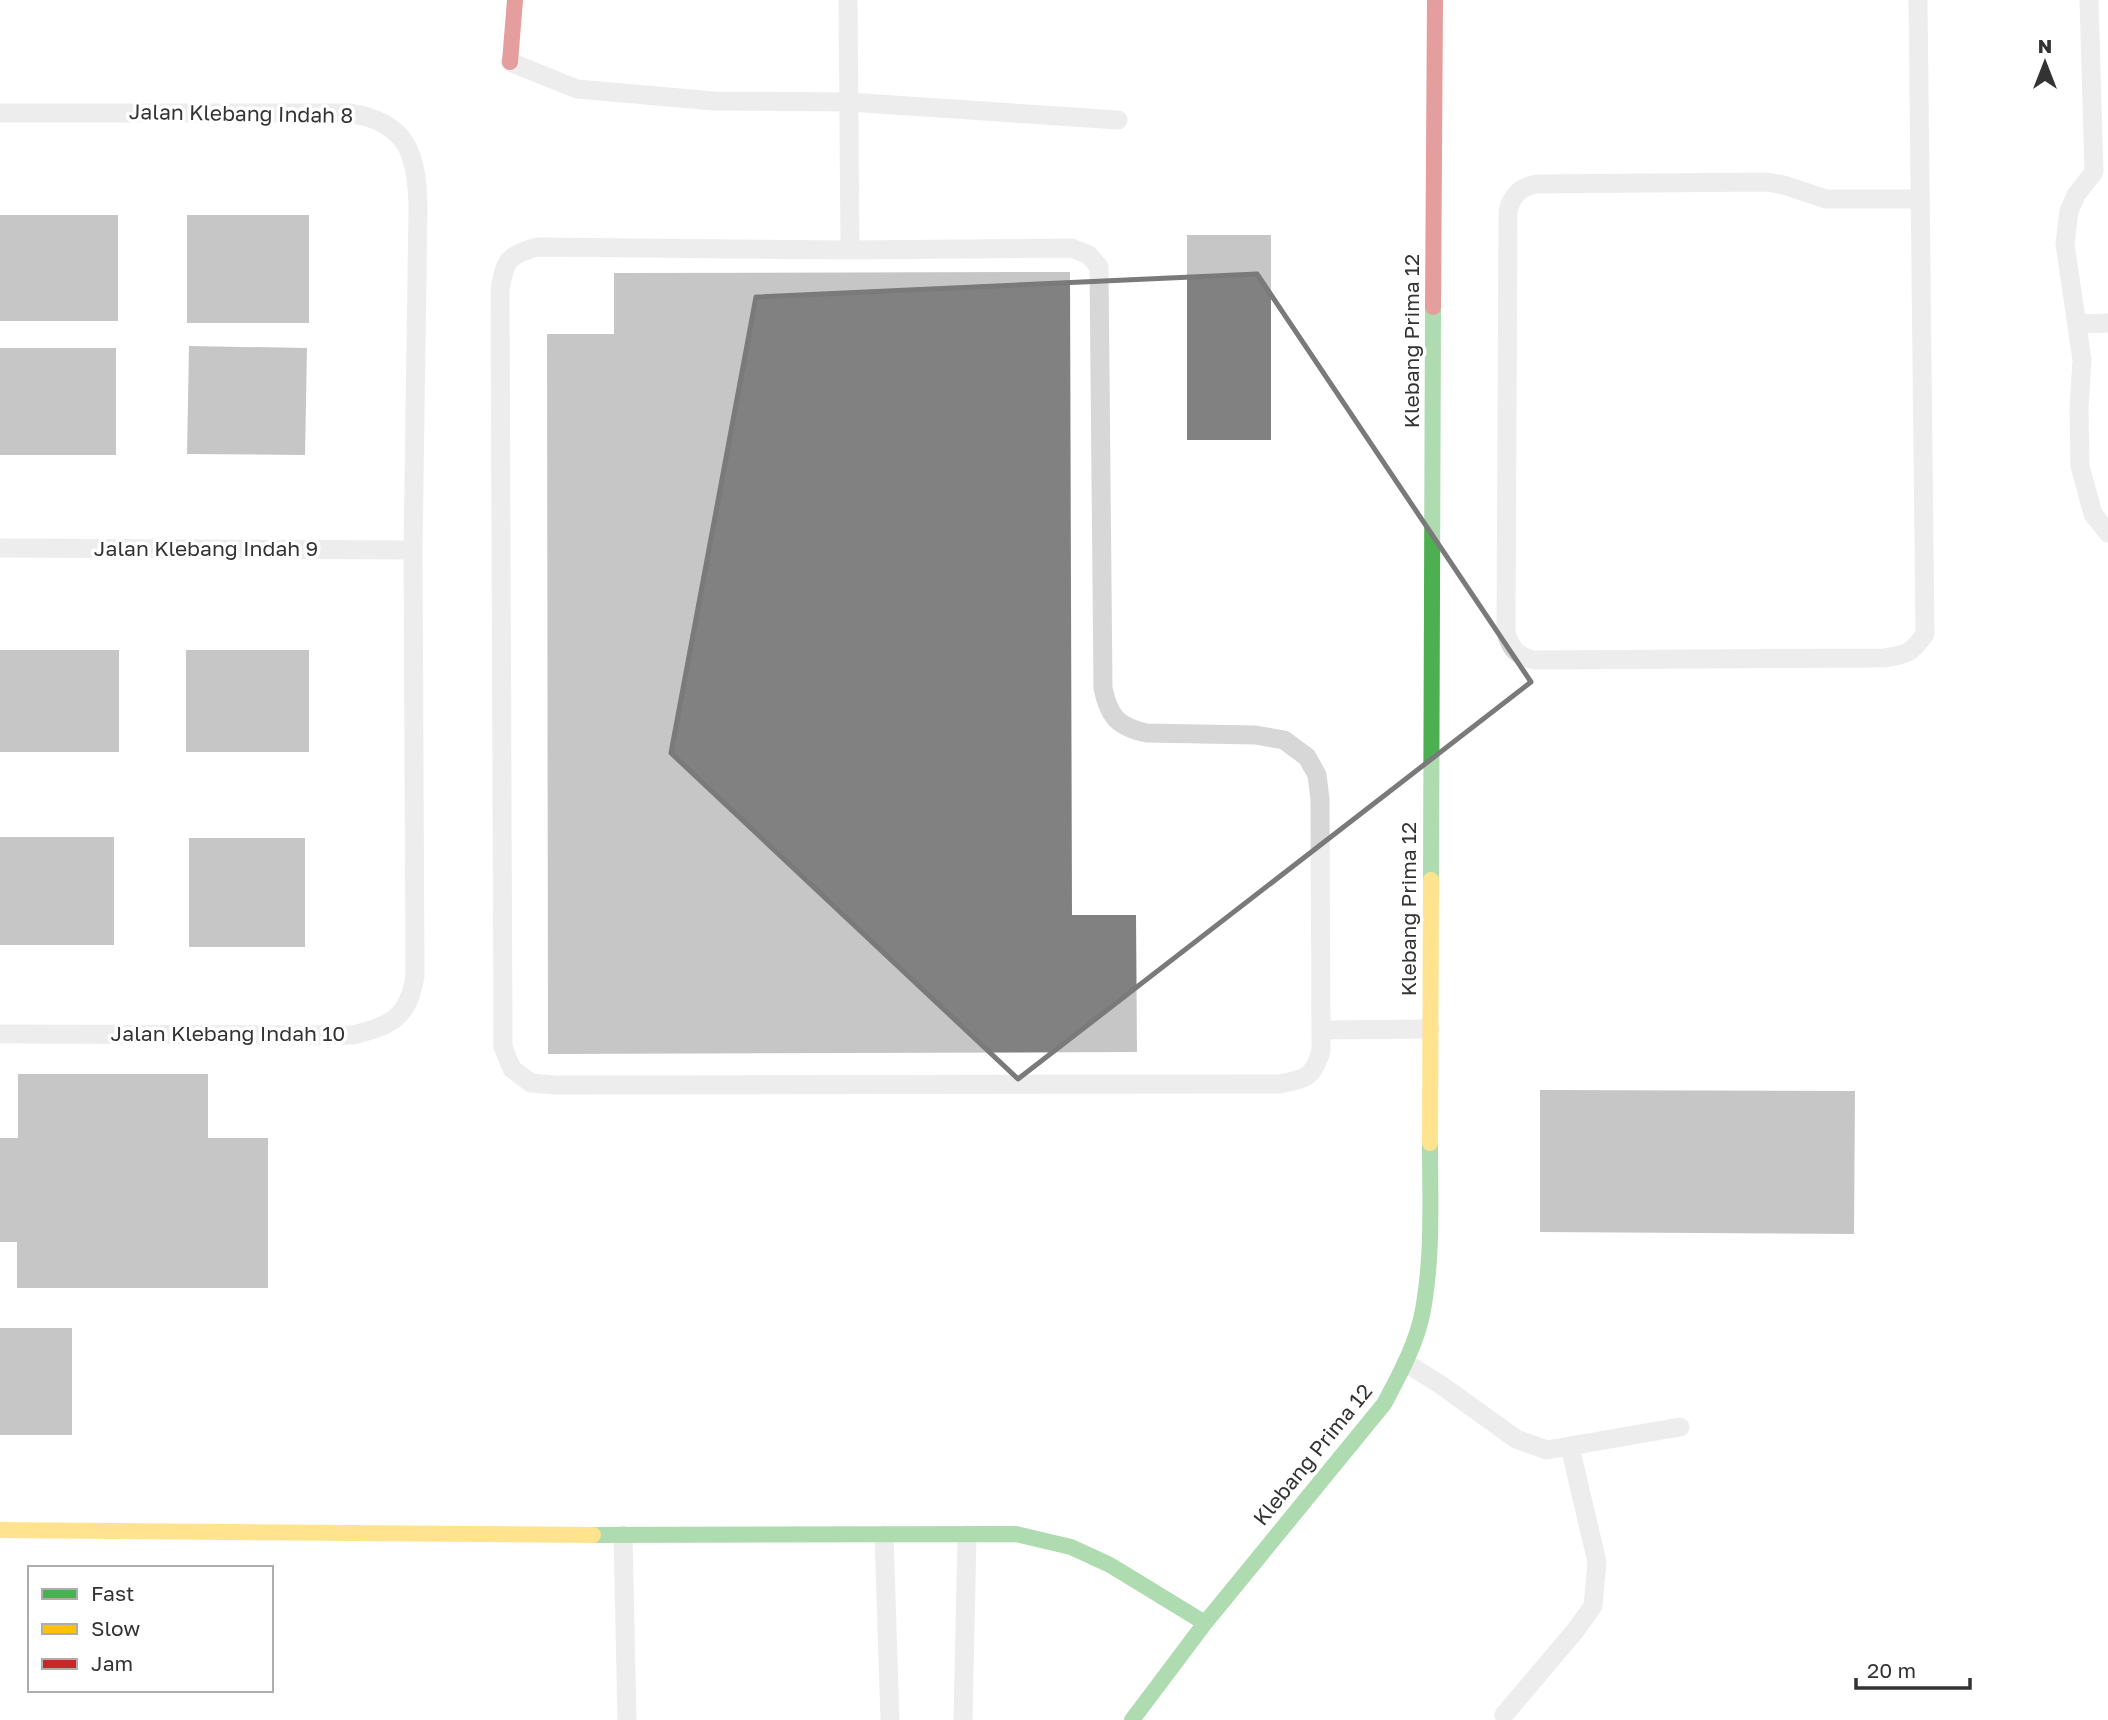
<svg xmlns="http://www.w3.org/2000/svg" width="2108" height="1720" font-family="'Golos Text',sans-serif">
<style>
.building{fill:#818181}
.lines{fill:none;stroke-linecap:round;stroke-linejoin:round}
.lane{stroke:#d7d7d7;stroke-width:19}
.fast{stroke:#4caf50;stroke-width:16}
.slow{stroke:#ffc107;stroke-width:16}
.jam{stroke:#c62828;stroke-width:16}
.marked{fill:none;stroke:#7a7a7a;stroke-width:5;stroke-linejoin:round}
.labels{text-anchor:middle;stroke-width:7;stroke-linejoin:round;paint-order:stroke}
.street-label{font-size:21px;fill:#333;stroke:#fff}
</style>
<rect width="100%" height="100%" fill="#fff"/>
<!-- building -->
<path class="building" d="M0,215H118V321H0Z
M187,215H309V323H187Z
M1187,235H1271V440H1187Z
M1070,272L1072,915H1136L1137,1052L548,1054L547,334H614V273Z
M189,346L307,348L305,455L187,454Z
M0,348H116V455H0Z
M0,650H119V752H0Z
M186,650H309V752H186Z
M0,837H114V945H0Z
M189,838H305V947H189Z
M18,1074H208V1138H268V1288H17V1242H0V1138H18Z
M1540,1090L1855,1091L1854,1234L1540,1232Z
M0,1328H72V1435H0Z"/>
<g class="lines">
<!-- lane -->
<path class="lane" d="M848,0L850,250L1072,248L1089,255L1099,267L1103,688C1109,717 1118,727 1147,733L1255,735L1284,740L1307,757L1317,775L1320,799L1321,1051C1313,1078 1306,1079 1279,1084L556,1085L531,1083L512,1069L503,1047L500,290C505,260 507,256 537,247L850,250
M1918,0L1925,634C1912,653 1906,655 1884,658L1535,660C1518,657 1510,649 1506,632L1508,211C1512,195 1520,187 1537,184L1766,182L1784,185L1826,199H1920
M2089,0L2094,172L2076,195L2069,211L2065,244L2082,360L2079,407L2080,466L2093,514L2108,533
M510,62L577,89L714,101L849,102L1118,120
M0,113H349C408,122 417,154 418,208L413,550L415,976C409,1017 391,1026 353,1035L0,1034
M2078,324L2108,323
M0,548L413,550
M1321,1030L1430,1029
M1406,1363L1441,1385L1516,1439L1547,1450L1680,1427
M623,1535L627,1720
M884,1535L890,1720
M1504,1715L1575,1631L1593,1606L1597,1562L1570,1447
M963,1720L967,1535"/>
<!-- fast -->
<path class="fast" d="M1431,880L1433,307
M593,1535L1016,1534L1071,1547L1110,1565L1205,1623
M1132,1720L1205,1623L1384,1404C1400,1374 1417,1343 1423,1310C1433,1255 1430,1199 1430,1143"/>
<!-- slow -->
<path class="slow" d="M1430,1143L1431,880
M0,1530L593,1535"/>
<!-- jam -->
<path class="jam" d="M510,62L515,0
M1433,307L1435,0"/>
</g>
<!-- marked area -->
<path d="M0 0H2108V1720H0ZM1257,274L1531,682L1018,1079L671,753L756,297Z" fill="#fff" fill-opacity=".55" fill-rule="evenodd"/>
<path class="marked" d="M1257,274L1531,682L1018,1079L671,753L756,297Z"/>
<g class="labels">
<!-- street labels -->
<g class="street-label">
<text transform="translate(241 114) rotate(1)" y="7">Jalan Klebang Indah 8</text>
<text transform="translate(1412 341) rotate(-90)" y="7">Klebang Prima 12</text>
<text x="206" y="556">Jalan Klebang Indah 9</text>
<text transform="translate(1409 909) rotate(-90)" y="7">Klebang Prima 12</text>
<text x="228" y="1041">Jalan Klebang Indah 10</text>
<text transform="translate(1313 1455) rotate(-51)" y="7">Klebang Prima 12</text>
</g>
</g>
<!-- legend -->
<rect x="28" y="1566" width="245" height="126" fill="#ffffff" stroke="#adadad" stroke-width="2"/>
<rect x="42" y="1589" width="35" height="10" fill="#4caf50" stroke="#adadad" stroke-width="2"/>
<text x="91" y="1601" font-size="21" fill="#333333">Fast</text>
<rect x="42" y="1624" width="35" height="10" fill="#ffc107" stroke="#adadad" stroke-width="2"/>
<text x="91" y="1636" font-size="21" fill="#333333">Slow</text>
<rect x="42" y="1659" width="35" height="10" fill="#c62828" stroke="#adadad" stroke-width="2"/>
<text x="91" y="1671" font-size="21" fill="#333333">Jam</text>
<!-- north arrow -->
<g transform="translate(2045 63)" stroke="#ffffff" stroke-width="5" paint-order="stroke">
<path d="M0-5L12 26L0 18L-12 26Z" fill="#333333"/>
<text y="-10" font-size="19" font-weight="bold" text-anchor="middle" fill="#333333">N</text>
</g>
<!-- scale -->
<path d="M1856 1678v10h114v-10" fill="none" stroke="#333333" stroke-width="3.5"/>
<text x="1867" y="1678" font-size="21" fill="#333333" stroke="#ffffff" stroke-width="5" paint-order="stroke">20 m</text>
</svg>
